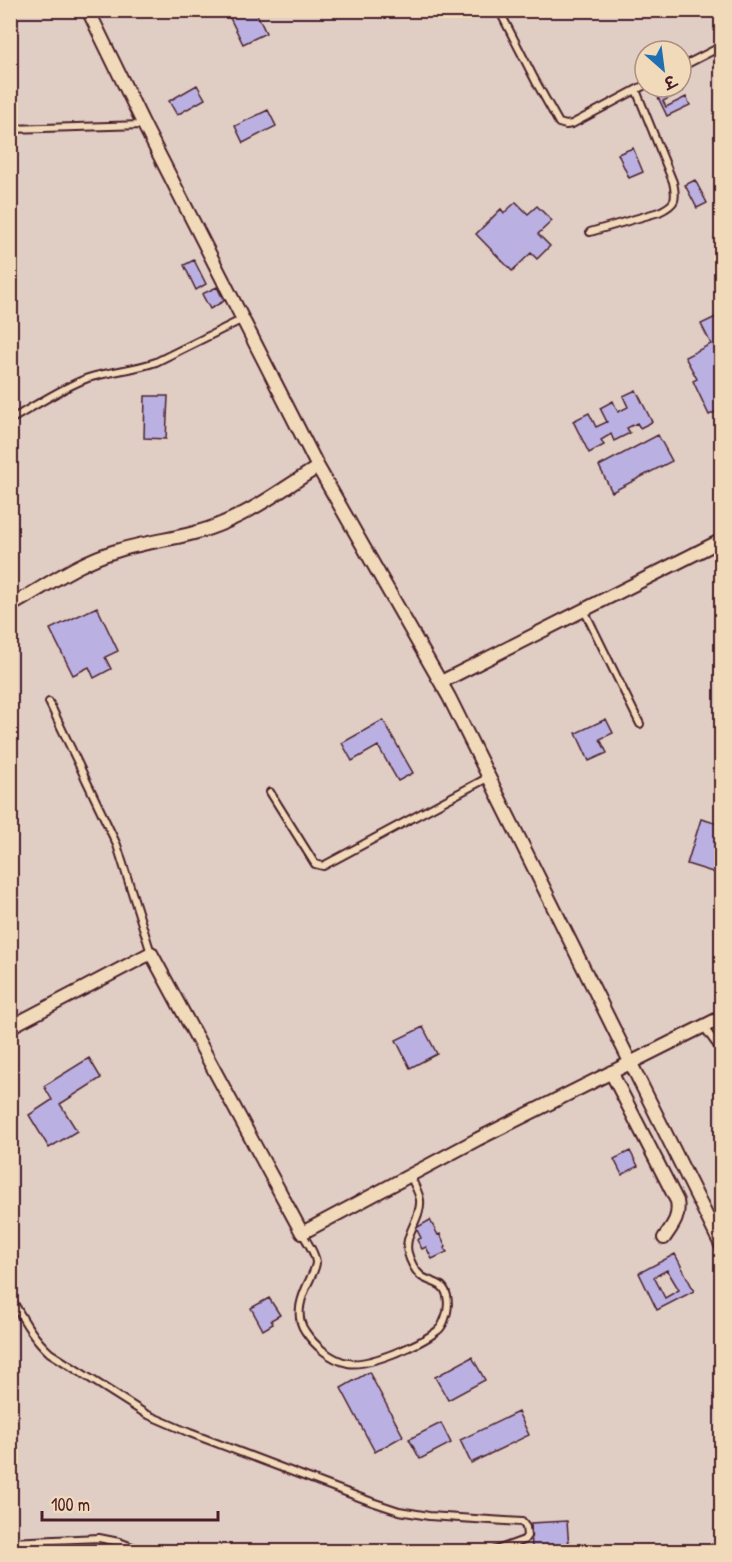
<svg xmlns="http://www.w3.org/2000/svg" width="732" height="1562" font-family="'Patrick Hand','Playpen Sans Deva',sans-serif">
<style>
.building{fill:#bab1e2;stroke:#4a1f2b;stroke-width:1.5;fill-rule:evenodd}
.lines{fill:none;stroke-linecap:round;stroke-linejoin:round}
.lane-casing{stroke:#4a1f2b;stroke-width:10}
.street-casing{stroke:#4a1f2b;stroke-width:16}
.lane{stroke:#f1dab9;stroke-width:6}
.street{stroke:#f1dab9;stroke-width:12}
</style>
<rect width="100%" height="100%" fill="#e0cec5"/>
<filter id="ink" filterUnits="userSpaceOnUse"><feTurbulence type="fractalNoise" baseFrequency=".0167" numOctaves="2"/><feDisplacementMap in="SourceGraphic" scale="12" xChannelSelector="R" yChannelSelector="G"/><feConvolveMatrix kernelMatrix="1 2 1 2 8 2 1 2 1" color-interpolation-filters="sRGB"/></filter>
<g filter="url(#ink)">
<!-- building -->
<path class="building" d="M226,10H255L266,33L243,44Z
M197,85L205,99L177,115L169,101Z
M681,86L683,91L663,101L666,107L686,97L690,105L667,116L657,95L674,87Z
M268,110L276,126L243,143L235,126Z
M633,148L643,172L629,178L618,154Z
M695,180L707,203L697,208L685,185Z
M516,202L528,214L537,206L552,221L538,234L550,246L537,259L531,253L512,271L476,234L501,209L504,213Z
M194,260L206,284L196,290L184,265Z
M217,287L224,301L210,309L202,294Z
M722,314V409L709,415L693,381L697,379L685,357L711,344L701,324Z
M636,390L652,422L640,428L637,423L627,428L630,433L614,441L611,434L601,440L604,445L589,453L573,421L589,413L596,427L607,422L600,408L613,401L618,412L628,407L623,396Z
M145,396H168L166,439L144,438Z
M658,435L672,461L612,492L599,466Z
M97,607L118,651L105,657L111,669L94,678L89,667L73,675L50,629Z
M606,719L613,733L600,739L607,753L589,761L576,733Z
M383,720L413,773L398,781L378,746L352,761L342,743Z
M701,819L722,825V875L687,864Z
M423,1027L437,1054L410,1068L396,1040Z
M89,1058L101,1078L60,1104L77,1131L49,1148L29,1115L52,1100L44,1086Z
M630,1151L638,1166L622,1175L614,1159Z
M430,1220L438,1235L440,1234L446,1247L444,1248L447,1252L432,1259L426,1247L422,1249L417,1240L421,1238L416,1228Z
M675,1254L694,1291L657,1310L639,1273ZM667,1270L679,1290L665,1298L654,1277Z
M269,1298L280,1315L271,1320L273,1324L263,1330L251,1308Z
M472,1357L485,1380L448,1400L435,1377Z
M369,1372L403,1436L375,1452L341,1388Z
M518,1412L529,1435L471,1463L460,1440Z
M441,1423L451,1443L420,1459L409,1439Z
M567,1521L569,1548L532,1550L531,1523Z"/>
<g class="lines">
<defs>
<path id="lane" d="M499,10L536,82L559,123L566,125L572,124L645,85
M681,67L722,46
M10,129L143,125
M590,232L659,212C676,204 677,200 673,182L636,90
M10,420C35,406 61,388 88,378C110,371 134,370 156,362L243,319
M584,610L640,724
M49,702L117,845L151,953
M270,792L315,864L323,866L489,777
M703,1026L722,1052
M302,1233C307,1242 315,1252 316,1262C316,1268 312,1274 310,1279C302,1295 294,1315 305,1331C314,1345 331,1360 348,1363C368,1367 421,1344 437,1331C443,1327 445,1319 447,1312C449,1302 448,1288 438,1284C432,1281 426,1280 421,1276C415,1271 410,1261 408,1253C403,1235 422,1218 420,1200C419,1192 413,1183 410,1175
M10,1296C22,1317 32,1337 50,1353L146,1414L190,1433L372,1502L399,1511L429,1516L522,1522L526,1527L527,1536L524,1540L491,1552
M10,1542L99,1538L119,1542L145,1552"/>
<path id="street" d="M88,10L144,125L318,467L449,697L722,1247
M10,606C45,587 78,562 116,551C151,540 189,538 223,523C257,509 287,486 318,467
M441,682L722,540
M10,1027L151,953L302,1233L478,1139L722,1017
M611,1072L677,1201C680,1217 673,1225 664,1238"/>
</defs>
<!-- lane casing -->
<use href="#lane" class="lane-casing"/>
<!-- street casing -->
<use href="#street" class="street-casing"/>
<!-- lane -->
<use href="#lane" class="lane"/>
<!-- street -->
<use href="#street" class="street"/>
</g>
</g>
<!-- margin -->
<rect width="732" height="1562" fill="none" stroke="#f1dab9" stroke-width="36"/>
<rect x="18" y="18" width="696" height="1526" fill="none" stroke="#4a1f2b" stroke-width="2" filter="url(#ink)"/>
<!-- north arrow -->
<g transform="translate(663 69) rotate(152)"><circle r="28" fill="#f1dab9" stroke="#ae8f80" stroke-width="1.5"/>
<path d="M0-4.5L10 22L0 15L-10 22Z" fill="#1f6fb2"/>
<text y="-9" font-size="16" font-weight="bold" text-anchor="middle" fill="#4a1f2b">उ</text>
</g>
<!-- scale -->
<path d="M42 1511v9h176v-9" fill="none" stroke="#4a1f2b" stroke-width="3"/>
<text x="51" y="1511" font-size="18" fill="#4a1f2b" stroke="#f1dab9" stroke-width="4.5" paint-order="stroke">100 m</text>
</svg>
